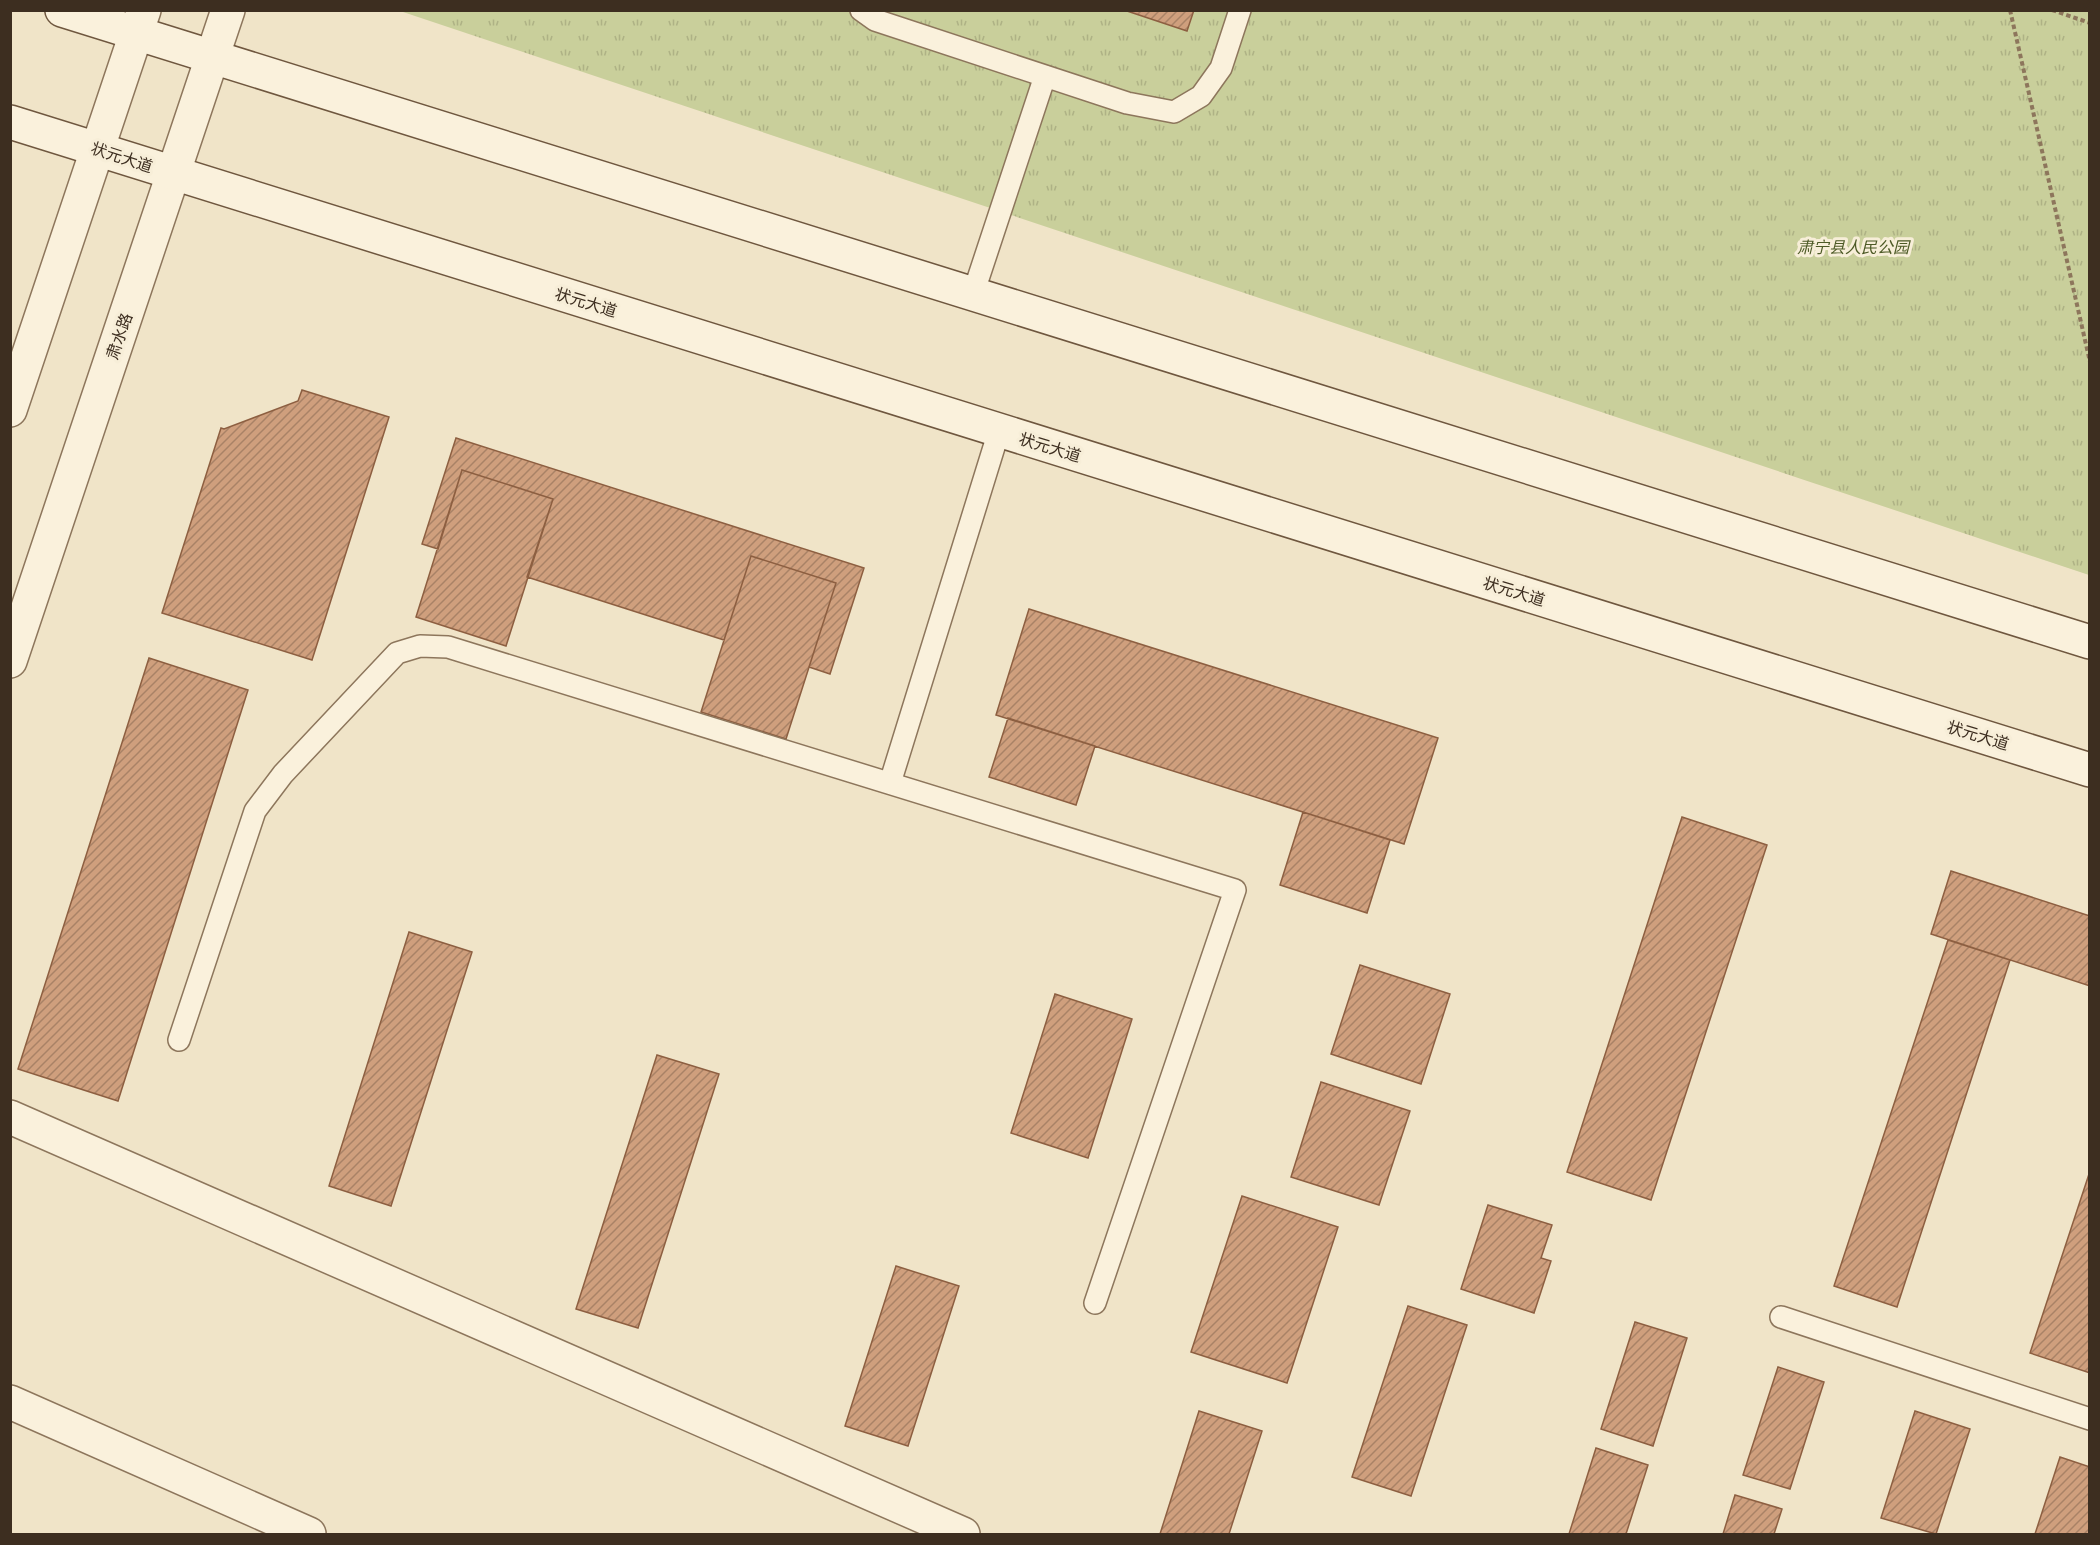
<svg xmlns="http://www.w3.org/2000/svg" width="2100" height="1545" font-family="Lora,'Noto Sans SC',serif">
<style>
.grass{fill:url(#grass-tufts)}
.building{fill:url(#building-hatch);stroke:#8d5f41;stroke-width:1.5}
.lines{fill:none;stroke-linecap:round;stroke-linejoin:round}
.service-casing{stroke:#8d765c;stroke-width:24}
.minor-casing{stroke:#8d765c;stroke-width:36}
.tertiary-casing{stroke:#8d765c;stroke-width:36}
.secondary-casing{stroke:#6f573f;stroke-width:36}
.path{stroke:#8d765c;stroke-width:4;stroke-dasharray:4.5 3;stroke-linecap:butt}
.service{stroke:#faf1dc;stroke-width:21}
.minor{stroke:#faf1dc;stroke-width:33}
.tertiary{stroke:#faf1dc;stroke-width:33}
.secondary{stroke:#faf1dc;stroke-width:33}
.labels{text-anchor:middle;stroke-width:6;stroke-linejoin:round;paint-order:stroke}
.street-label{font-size:16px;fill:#3d2e20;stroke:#f7eed8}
.park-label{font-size:16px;font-style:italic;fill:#4d5a26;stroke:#f7eed8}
</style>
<defs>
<pattern id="grass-tufts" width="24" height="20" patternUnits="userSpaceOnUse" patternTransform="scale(1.5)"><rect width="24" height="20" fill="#c9cf9b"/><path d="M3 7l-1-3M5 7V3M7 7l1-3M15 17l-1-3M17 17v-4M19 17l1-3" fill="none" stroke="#aeb285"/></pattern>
<pattern id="building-hatch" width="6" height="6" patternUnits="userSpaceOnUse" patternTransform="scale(1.5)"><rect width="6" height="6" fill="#cf9f7d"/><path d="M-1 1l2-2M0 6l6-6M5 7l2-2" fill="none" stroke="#a98266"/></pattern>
</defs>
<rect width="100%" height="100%" fill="#f0e4c8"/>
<!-- grass -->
<path class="grass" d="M400,11H2089V575Z"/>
<!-- building -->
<path class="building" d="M1124,10H1194L1187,31Z
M302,390L389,417L312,660L162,613L221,428L224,429L298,401Z
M456,438L864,568L830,674L809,667L836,583L751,556L724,640L527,577L553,499L462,470L438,549L422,544Z
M462,470L553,499L506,646L416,617Z
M751,556L836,583L786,739L701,712Z
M1029,609L1438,738L1404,844L996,715Z
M149,658L248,690L118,1101L18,1069Z
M1008,718L1095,746L1076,805L989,777Z
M1303,812L1390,840L1367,913L1280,885Z
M1682,817L1767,845L1651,1200L1567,1172Z
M1951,871L2090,916V986L1931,934Z
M409,932L472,952L391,1206L329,1186Z
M1948,940L2010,960L1897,1307L1834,1286Z
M1360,965L1450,994L1421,1084L1331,1054Z
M1055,994L1132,1019L1088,1158L1011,1133Z
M657,1055L719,1074L638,1328L576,1309Z
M1321,1082L1410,1111L1379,1205L1291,1177Z
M2090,1171V1373L2030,1353Z
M1242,1196L1338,1227L1287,1383L1191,1352Z
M1488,1205L1552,1225L1541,1258L1551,1261L1534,1313L1461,1289Z
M896,1266L959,1286L908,1446L845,1426Z
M1408,1306L1467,1325L1411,1496L1352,1477Z
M1635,1322L1687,1338L1653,1446L1601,1429Z
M1778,1367L1824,1382L1790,1489L1743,1475Z
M1199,1411L1262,1431L1229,1534H1160Z
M1915,1411L1970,1429L1936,1534L1881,1518Z
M1596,1448L1648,1465L1626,1534H1569Z
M2060,1457L2090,1467V1534H2035Z
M1735,1495L1782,1509L1774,1534H1723Z"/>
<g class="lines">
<defs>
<path id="service" d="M861,10L875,20L1127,103L1174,112L1201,96L1221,68L1240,10
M973,294L1045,76
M890,783L999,431
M179,1040L255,811L283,774L397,653L420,646L448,647L1235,890L1095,1303
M1781,1317L2090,1419"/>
<path id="minor" d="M10,1117L963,1534
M10,1402L309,1534"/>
<path id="tertiary" d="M10,410L144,10
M10,661L228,10"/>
<path id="secondary" d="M62,10L2090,642
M10,122L2090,770"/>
</defs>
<!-- service casing -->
<use href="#service" class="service-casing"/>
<!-- minor casing -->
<use href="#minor" class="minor-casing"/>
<!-- tertiary casing -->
<use href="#tertiary" class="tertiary-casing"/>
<!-- secondary casing -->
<use href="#secondary" class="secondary-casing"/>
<!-- path -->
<path class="path" d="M2010,10L2090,362
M2052,10L2090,23"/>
<!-- service -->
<use href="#service" class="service"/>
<!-- minor -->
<use href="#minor" class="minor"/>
<!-- tertiary -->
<use href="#tertiary" class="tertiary"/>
<!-- secondary -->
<use href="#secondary" class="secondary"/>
</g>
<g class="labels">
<!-- street labels -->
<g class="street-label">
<text transform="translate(122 157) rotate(18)" y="6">状元大道</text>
<text transform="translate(586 302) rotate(17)" y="6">状元大道</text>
<text transform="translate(119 336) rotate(-71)" y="6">肃水路</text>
<text transform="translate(1050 447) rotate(17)" y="6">状元大道</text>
<text transform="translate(1514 591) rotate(17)" y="6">状元大道</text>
<text transform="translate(1978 735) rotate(17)" y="6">状元大道</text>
</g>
<!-- park labels -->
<g class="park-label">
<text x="1853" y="253">肃宁县人民公园</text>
</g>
</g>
<!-- border -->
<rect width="2100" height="1545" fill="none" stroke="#3d2e20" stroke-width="24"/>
</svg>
